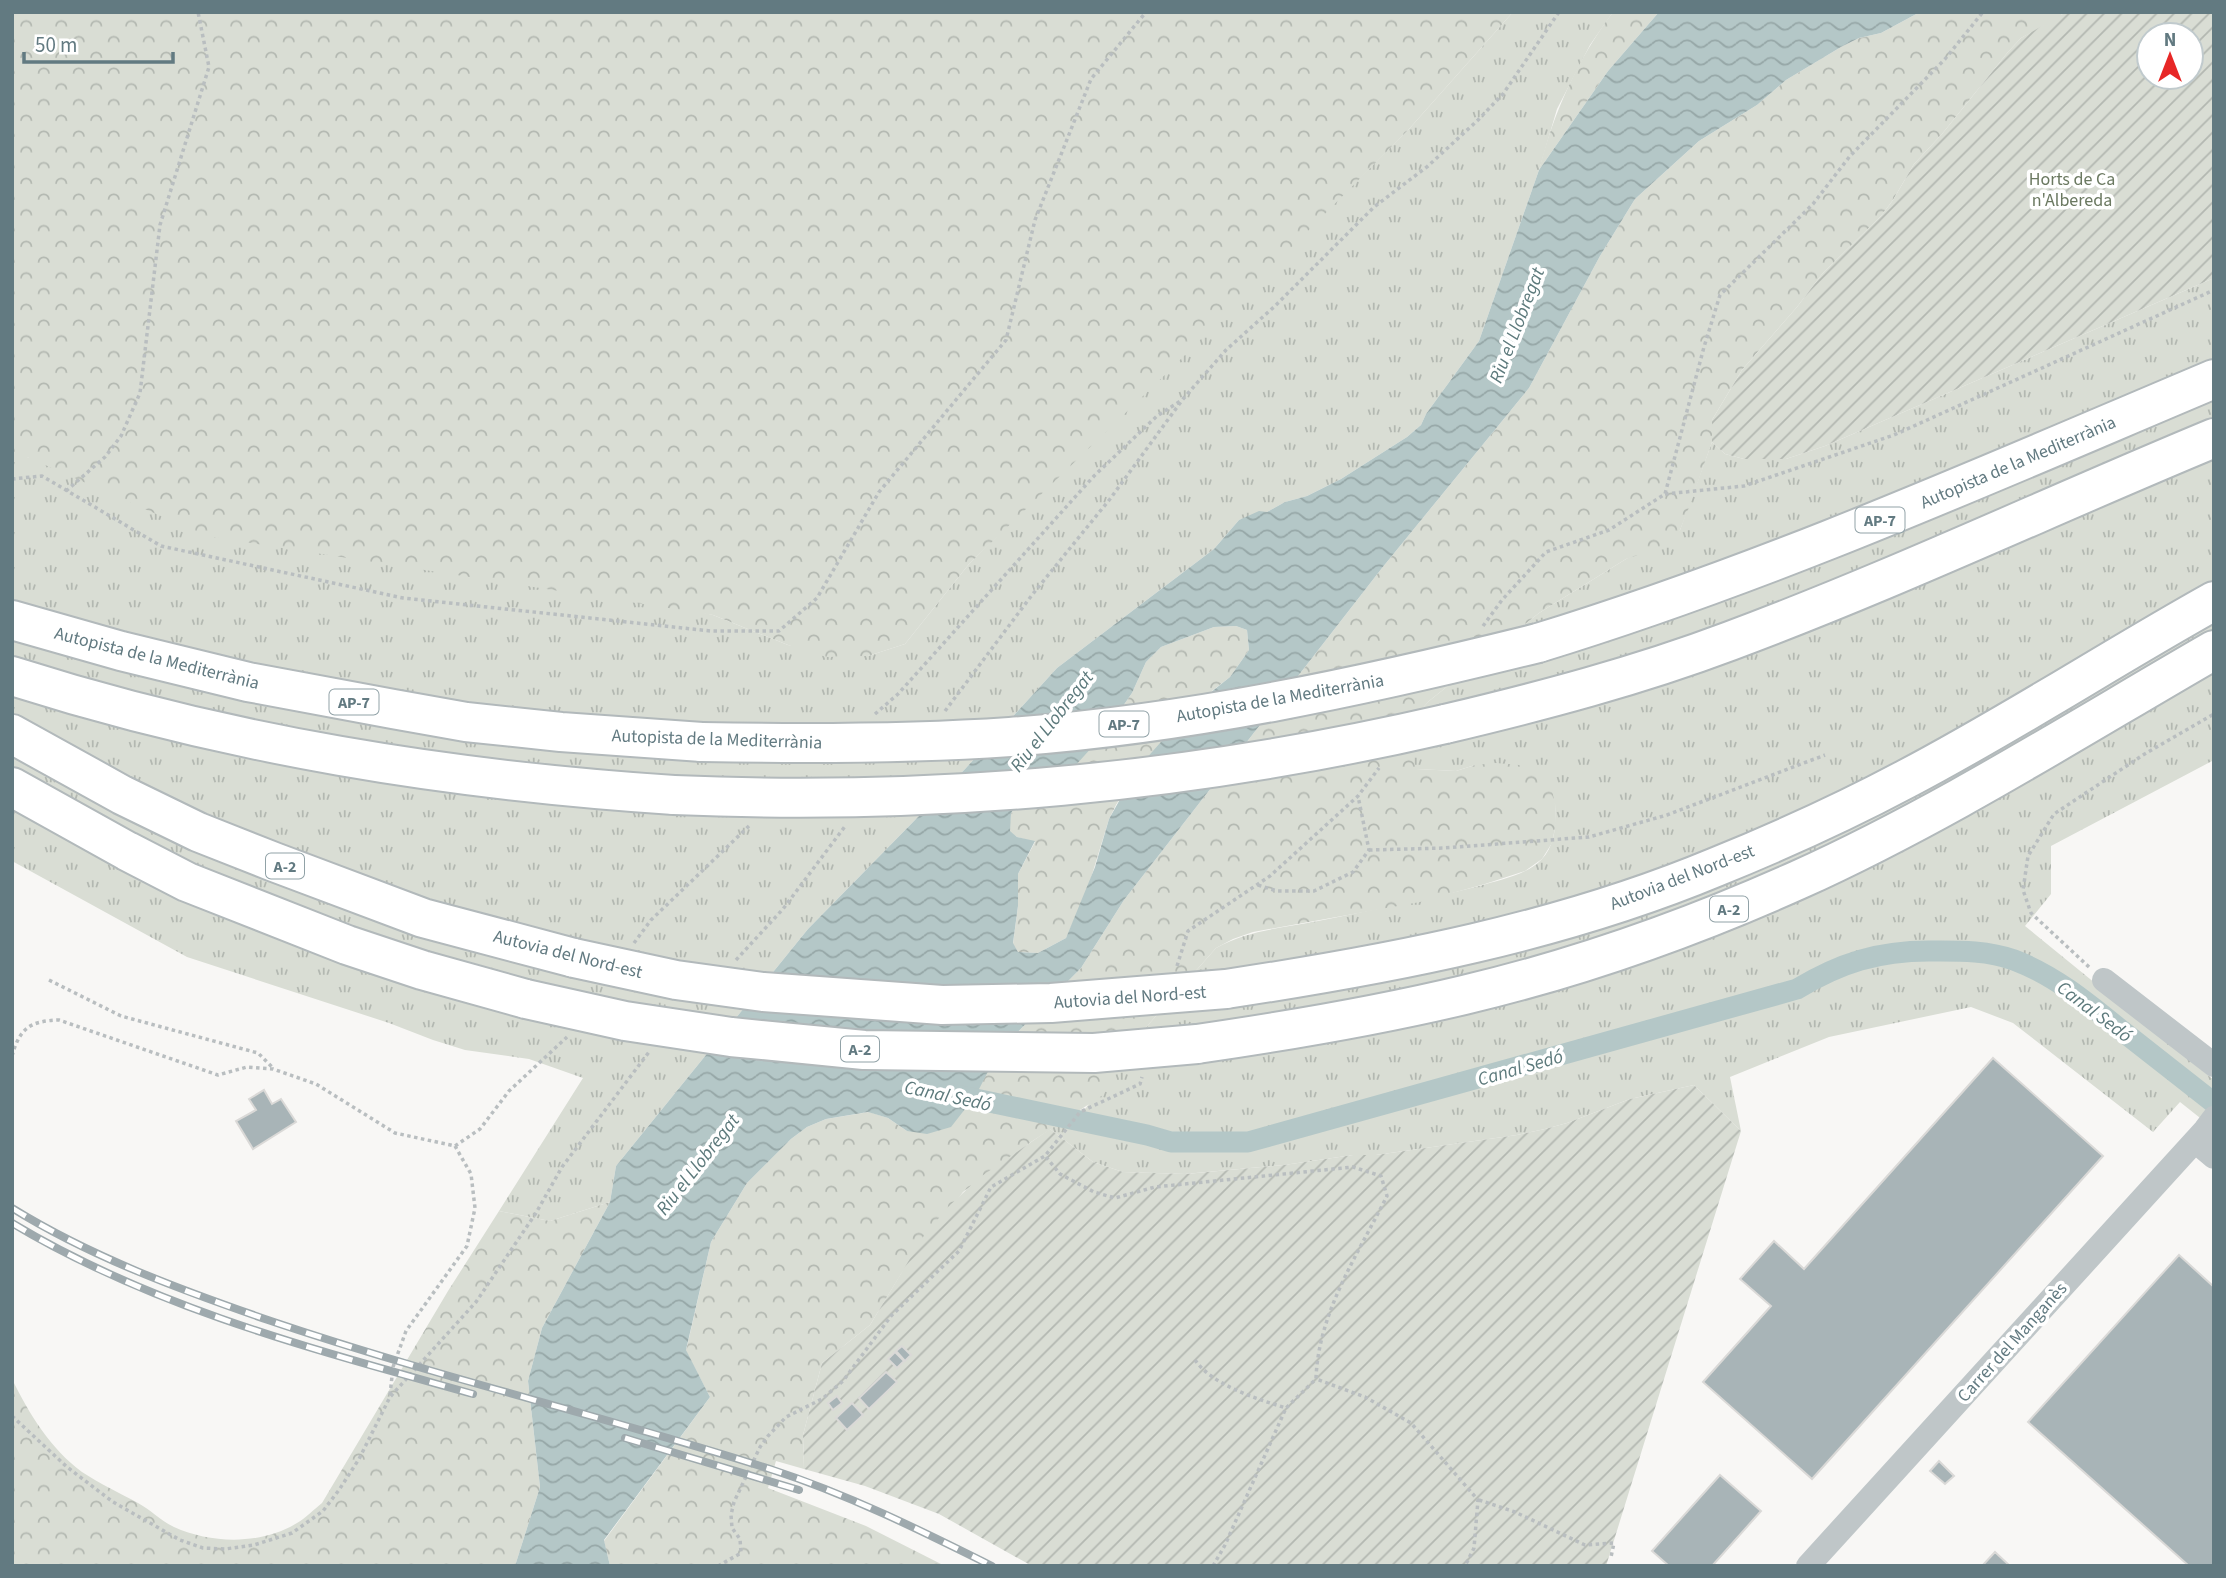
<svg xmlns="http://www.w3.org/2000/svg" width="2226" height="1578" font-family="'Source Sans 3',sans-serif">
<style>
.grass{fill:url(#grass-tufts)}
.forest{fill:url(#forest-crowns)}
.garden{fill:url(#garden-furrows);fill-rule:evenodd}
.water{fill:url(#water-waves);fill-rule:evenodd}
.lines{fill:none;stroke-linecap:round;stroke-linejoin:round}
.canal{stroke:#b4c7c7;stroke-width:21}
.building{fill:#a8b4b7;stroke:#dad9d7;stroke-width:2}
.motorway-casing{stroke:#b2b9bb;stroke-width:42}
.path{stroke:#b9bec0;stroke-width:3.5;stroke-dasharray:3.5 3.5;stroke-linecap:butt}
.minor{stroke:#bfc6c8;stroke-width:24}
.motorway{stroke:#fff;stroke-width:38}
.rail-casing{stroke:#9ea9ad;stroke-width:8}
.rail{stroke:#fff;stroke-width:5;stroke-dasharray:16;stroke-linecap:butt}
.motorway-bridge-casing{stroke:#b2b9bb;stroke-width:42;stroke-linecap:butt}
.motorway-bridge{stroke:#fff;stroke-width:38}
.labels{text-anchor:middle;stroke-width:7;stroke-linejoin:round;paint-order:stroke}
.shield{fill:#fff;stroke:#91a2a7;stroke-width:2}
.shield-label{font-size:16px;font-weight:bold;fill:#627a81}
.park-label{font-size:18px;fill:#6b7961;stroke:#fff}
.street-label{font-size:18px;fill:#627a81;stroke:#fff}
.water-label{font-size:19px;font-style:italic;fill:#5d7a7c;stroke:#fff}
</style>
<defs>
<pattern id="grass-tufts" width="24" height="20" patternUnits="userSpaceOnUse" patternTransform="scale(1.75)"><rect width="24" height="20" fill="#d9ddd4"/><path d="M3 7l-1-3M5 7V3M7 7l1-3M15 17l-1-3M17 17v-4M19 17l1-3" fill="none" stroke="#b3b8b1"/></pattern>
<pattern id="forest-crowns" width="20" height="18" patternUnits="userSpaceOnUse" patternTransform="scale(1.75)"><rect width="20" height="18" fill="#d9ddd4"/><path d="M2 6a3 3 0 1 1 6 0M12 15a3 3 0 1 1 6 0" fill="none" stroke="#b3b8b1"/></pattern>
<pattern id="garden-furrows" width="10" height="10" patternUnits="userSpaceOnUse" patternTransform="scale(1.75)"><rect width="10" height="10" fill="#d9ddd4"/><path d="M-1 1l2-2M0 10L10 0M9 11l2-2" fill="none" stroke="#b3b8b1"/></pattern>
<pattern id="water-waves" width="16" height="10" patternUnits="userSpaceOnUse" patternTransform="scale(1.75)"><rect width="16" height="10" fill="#b4c7c7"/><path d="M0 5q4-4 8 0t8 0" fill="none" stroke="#96a7a7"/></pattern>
</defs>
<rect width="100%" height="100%" fill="#f8f7f5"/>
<!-- grass -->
<path class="grass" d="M1513,12H1613L1590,45L1557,109L1539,170L1479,341L1426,414L1421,425L1407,437L1341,479L1307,496L1285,502L1267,512L1239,520L1214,549L1057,668L966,768L808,929L616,1166L610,1202L550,1221L499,1211L583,1078L529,1059L465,1050L433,1040L389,1023L187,957L12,861V457H27L713,615L788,645L848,656H868L905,644L969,564L1409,129Z
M2214,278V760L2051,846V894L2025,926L2214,1080V1129L2180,1102L2153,1132L2013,1023L1971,1007L1829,1037L1730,1077L1741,1131L1694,1085L1630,1099L1567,1123L1545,1129L1517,1135L1376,1155H1353L1284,1165L1185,1174L1123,1172L1093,1162L1050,1129L1086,1108L1118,1059L1216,948C1248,930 1283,928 1318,921C1372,910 1426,900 1479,886C1499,880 1527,875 1542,859C1556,844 1556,823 1555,804L1475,765L1456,771L1416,769C1401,740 1408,724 1429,701L1539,613L1626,559L1680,530L1712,442L1725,454L1744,459H1786L1825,446Z"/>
<!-- forest -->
<path class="forest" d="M12,12H1513L1409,129L1171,369L969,564L905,644L868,656L826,657L788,645L713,615L206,536L27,457H12Z
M1613,12H1659L1608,71L1539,170C1554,112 1577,60 1613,12Z
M1920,12H2061L2062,16L2021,38L2008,52L1942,134L1914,164L1893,200L1881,216L1822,274L1797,307L1742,370L1712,420V442L1688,510L1680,530L1668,545L1626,559L1539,613L1429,701C1408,724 1401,740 1417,769L1456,771L1475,765L1496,763L1519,765L1538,771L1551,786L1555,804L1556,823L1552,843L1542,859L1525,871L1485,884L1420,902L1253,932L1233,939L1216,948L1118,1059L1114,1078L1103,1095L1031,1142L963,1192L901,1274L870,1325L822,1363L803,1435L804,1469L776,1461L768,1488L866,1526L945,1566H610L604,1541L710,1397L686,1351L711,1242L747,1183L791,1139L807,1127L826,1119L869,1112L888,1118L907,1131L963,1110L975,1095L998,1052L1081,968L1124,900L1382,568L1529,388L1600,256L1635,199L1699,141L1757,105L1786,80L1841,47L1859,38L1881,33Z
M1236,626L1247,630L1249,650L1230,677L1199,701L1131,780L1116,805L1109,819L1087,891L1066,938L1038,953L1018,952L1013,944L1018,906V874L1035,842L1017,837L1009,831L1011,814L1015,805L1103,735L1132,693L1146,662L1161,647L1214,627Z
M610,1202L542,1328L528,1381L540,1487L515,1566H12V1379C29,1414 51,1449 82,1472C100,1484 120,1493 138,1503C151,1510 161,1521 174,1527C212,1544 261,1545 297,1523C306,1518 313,1510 322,1503L448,1291L499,1211L550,1221Z"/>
<!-- garden -->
<path class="garden" d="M2066,12H2214V278L1825,446L1786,459H1744L1725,454L1712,442V420L1742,370L1797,307L1822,274L1881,216L1893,200L1914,164L1942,134L2008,52L2021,38ZM2149,35H2191V77H2149Z
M1694,1085L1741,1131L1606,1566H1032L939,1514L865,1486L804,1469L803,1435L822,1363L870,1325L923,1237L948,1207L979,1178L1050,1129L1093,1162L1123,1172L1186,1174L1284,1165L1353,1155H1376L1517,1135L1545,1129L1567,1123L1630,1099Z"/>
<!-- water -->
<path class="water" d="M1659,12H1920L1881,33L1859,38L1841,47L1786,80L1757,105L1699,141L1635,199L1600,256L1529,388L1382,568L1124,900L1081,968L998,1052L976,1095L951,1127L927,1134L907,1131L888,1118L868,1112L826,1119L807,1127L791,1139L747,1183L711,1242L686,1350L710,1397L604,1540L610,1566H515L540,1487L528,1381L542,1328L610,1202L616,1166L808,929L966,768L1057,668L1214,549L1239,520L1259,511L1267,512L1285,502L1307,496L1341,479L1407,437L1421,425L1426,414L1479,341L1539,170L1608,71ZM1236,626L1247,630L1249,650L1230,677L1191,708L1137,769L1109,819L1095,867L1066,938L1038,953L1018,952L1013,943L1018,906V874L1035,841L1017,837L1010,831L1011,814L1015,805L1075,766L1103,735L1132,693L1146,662L1161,647L1214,627Z"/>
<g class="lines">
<!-- canal -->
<path class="canal" d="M947,1093L1147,1135L1171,1142H1248L1797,989C1840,963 1878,951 1929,951C1957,951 1986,950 2014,960C2054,975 2088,1003 2121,1030C2152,1054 2183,1079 2214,1103"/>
</g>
<!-- building -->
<path class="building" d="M1993,1058L2103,1156L1812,1479L1703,1382L1771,1306L1740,1279L1774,1241L1804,1269Z
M264,1090L272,1104L281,1099L296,1122L253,1149L236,1121L256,1110L249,1099Z
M2179,1255L2214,1287V1566H2189L2028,1422Z
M902,1346L911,1355L905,1361L896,1351Z
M895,1352L904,1361L897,1368L888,1359Z
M886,1372L897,1382L869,1409L859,1398Z
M837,1396L842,1403L833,1410L828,1403Z
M852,1403L863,1415L847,1430L836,1418Z
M1939,1461L1954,1476L1945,1484L1930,1471Z
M1720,1475L1761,1511L1712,1566H1669L1652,1551Z
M1995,1552L2010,1566H1982Z"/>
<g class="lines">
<defs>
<path id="motorway" d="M12,620L121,651L248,682L393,709L466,722L561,732L702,742
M1538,643C1770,572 1991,473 2214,379
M12,676C229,745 447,780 674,795
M1445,724C1542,701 1637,676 1730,641C1894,580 2052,505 2214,438
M12,734L122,795L198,832L274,862L423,918L574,958
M12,787L127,851L187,882L347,945L422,970L526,999
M1226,989C1392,964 1560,932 1716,867C1780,841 1844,812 1906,779C2011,724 2110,659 2214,601
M1197,1044C1287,1031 1376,1016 1464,995C1578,968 1691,928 1798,880C1942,815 2077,729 2214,650"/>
</defs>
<!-- motorway casing -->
<use href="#motorway" class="motorway-casing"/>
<!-- path -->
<path class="path" d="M12,479L42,476L161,546L403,598L711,631H779L817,598L879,492L1006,340L1035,220L1091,79L1146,12
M66,491L105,457L121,436L140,393L160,225L209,67L198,12
M1665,494L1744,486L1894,435L2214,290
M1483,626L1502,600L1546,552L1609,530L1665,494L1704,347L1720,295L1813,204L1850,156L1945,59L1983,12
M945,711L1032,595L1110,499L1183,399L1226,350L1275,306L1374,207L1428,166L1478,120L1503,94L1559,12
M875,714L898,694L1094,476L1157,416L1182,400
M1369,850L1444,848L1589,837L1667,815L1825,755
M1258,885L1277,891H1314L1353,872L1369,850L1358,796
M634,943L651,920L749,826
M736,960L783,909L846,825
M1177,966L1188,931L1270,876L1358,796L1379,768
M2089,967L2031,913L2023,890L2028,856L2054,814L2143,755L2214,714
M49,980L121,1016L258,1053L272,1067
M12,1056C20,1027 31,1021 59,1020L218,1075L247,1067L273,1069L316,1084L395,1133L455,1146L480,1129L509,1091L567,1037
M12,1142H13
M1046,1157L1060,1174L1094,1192L1115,1198L1155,1187L1353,1167L1381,1176L1387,1196C1358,1254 1318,1313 1316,1379L1365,1397L1411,1423L1478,1500L1474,1548L1465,1566
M1195,1360C1212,1385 1257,1399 1286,1408L1316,1379
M390,1395L393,1367L406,1331L467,1246L475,1208L471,1174L455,1146
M12,1416L67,1467L113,1502L180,1540L203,1548L225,1549L254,1545L292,1533L323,1511L339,1490L359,1459L390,1397L476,1302L536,1213L562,1167L649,1052
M1479,1500L1515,1512L1585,1545L1614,1543L1611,1557
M718,1566L741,1553L740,1539L732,1528L731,1515L734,1502L760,1447L768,1436L786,1417L822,1399L843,1381L891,1316L959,1251L991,1187L1045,1156L1080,1112L1140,1084L1142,1077
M1213,1566L1225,1545L1286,1408"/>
<!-- minor -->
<path class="minor" d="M2104,980L2214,1065
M2195,1141L2214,1157
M1808,1566L2205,1130L2214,1118"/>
<!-- motorway -->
<use href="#motorway" class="motorway"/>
<defs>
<path id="rail" d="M12,1208C91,1257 181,1290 268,1320C433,1376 604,1416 770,1469C847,1494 920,1530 992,1566
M12,1223C153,1308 316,1350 473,1394
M625,1438L799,1490"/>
</defs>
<!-- rail casing -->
<use href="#rail" class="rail-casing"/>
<!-- rail -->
<use href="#rail" class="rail"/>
<defs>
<path id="motorway-bridge" d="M702,742C805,744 907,744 1010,737C1189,724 1365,686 1538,643
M674,795C937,806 1189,783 1445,724
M574,958L676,980L763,992L942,1005L1051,1003L1226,989
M526,999L625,1021L731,1037L864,1050L1094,1053L1197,1044"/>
</defs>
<!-- motorway-bridge casing -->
<use href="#motorway-bridge" class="motorway-bridge-casing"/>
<!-- motorway-bridge -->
<use href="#motorway-bridge" class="motorway-bridge"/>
</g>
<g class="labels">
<!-- shield labels -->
<g class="shield">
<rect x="1855.5" y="507.5" width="49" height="25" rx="5"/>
<rect x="329.5" y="689.5" width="49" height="25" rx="5"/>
<rect x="1099.5" y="711.5" width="49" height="25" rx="5"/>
<rect x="266" y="853.5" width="38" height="25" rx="5"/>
<rect x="1710" y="896.5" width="38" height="25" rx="5"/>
<rect x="841" y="1036.5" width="38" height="25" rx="5"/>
</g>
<g class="shield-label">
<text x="1880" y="526">AP-7</text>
<text x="354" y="708">AP-7</text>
<text x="1124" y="730">AP-7</text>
<text x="285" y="872">A-2</text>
<text x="1729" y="915">A-2</text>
<text x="860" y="1055">A-2</text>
</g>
<!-- park labels -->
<g class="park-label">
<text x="2072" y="185">Horts de Ca<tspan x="2072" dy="21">n'Albereda</tspan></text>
</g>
<!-- street labels -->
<g class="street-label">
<text transform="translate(2018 462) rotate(-23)" y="6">Autopista de la Mediterrània</text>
<text transform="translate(157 658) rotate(14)" y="6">Autopista de la Mediterrània</text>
<text transform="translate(1280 698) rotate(-10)" y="6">Autopista de la Mediterrània</text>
<text transform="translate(717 739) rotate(2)" y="6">Autopista de la Mediterrània</text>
<text transform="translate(1682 877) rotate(-21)" y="6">Autovia del Nord-est</text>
<text transform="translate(568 954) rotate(14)" y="6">Autovia del Nord-est</text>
<text transform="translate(1130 997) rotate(-4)" y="6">Autovia del Nord-est</text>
<text transform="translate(2012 1342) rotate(-48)" y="6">Carrer del Manganès</text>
</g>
<!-- water labels -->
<g class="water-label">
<text transform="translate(1516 325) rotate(-69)" y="7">Riu el Llobregat</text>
<text transform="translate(1051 721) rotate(-52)" y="7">Riu el Llobregat</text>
<text transform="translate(2095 1011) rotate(37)" y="7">Canal Sedó</text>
<text transform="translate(1520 1067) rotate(-16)" y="7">Canal Sedó</text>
<text transform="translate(948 1095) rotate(12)" y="7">Canal Sedó</text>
<text transform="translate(697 1164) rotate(-52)" y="7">Riu el Llobregat</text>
</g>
</g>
<!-- border -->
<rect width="2226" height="1578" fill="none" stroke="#627a81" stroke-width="28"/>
<!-- north arrow -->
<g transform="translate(2170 56)"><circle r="33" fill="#ffffff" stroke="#c0cacd" stroke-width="2"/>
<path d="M0-5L12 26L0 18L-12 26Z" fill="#e72726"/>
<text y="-10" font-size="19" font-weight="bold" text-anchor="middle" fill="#627a81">N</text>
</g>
<!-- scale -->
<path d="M24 52v10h149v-10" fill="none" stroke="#627a81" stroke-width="3.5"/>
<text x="35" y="52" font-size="21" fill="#627a81" stroke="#ffffff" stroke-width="5" paint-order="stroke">50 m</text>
</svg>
